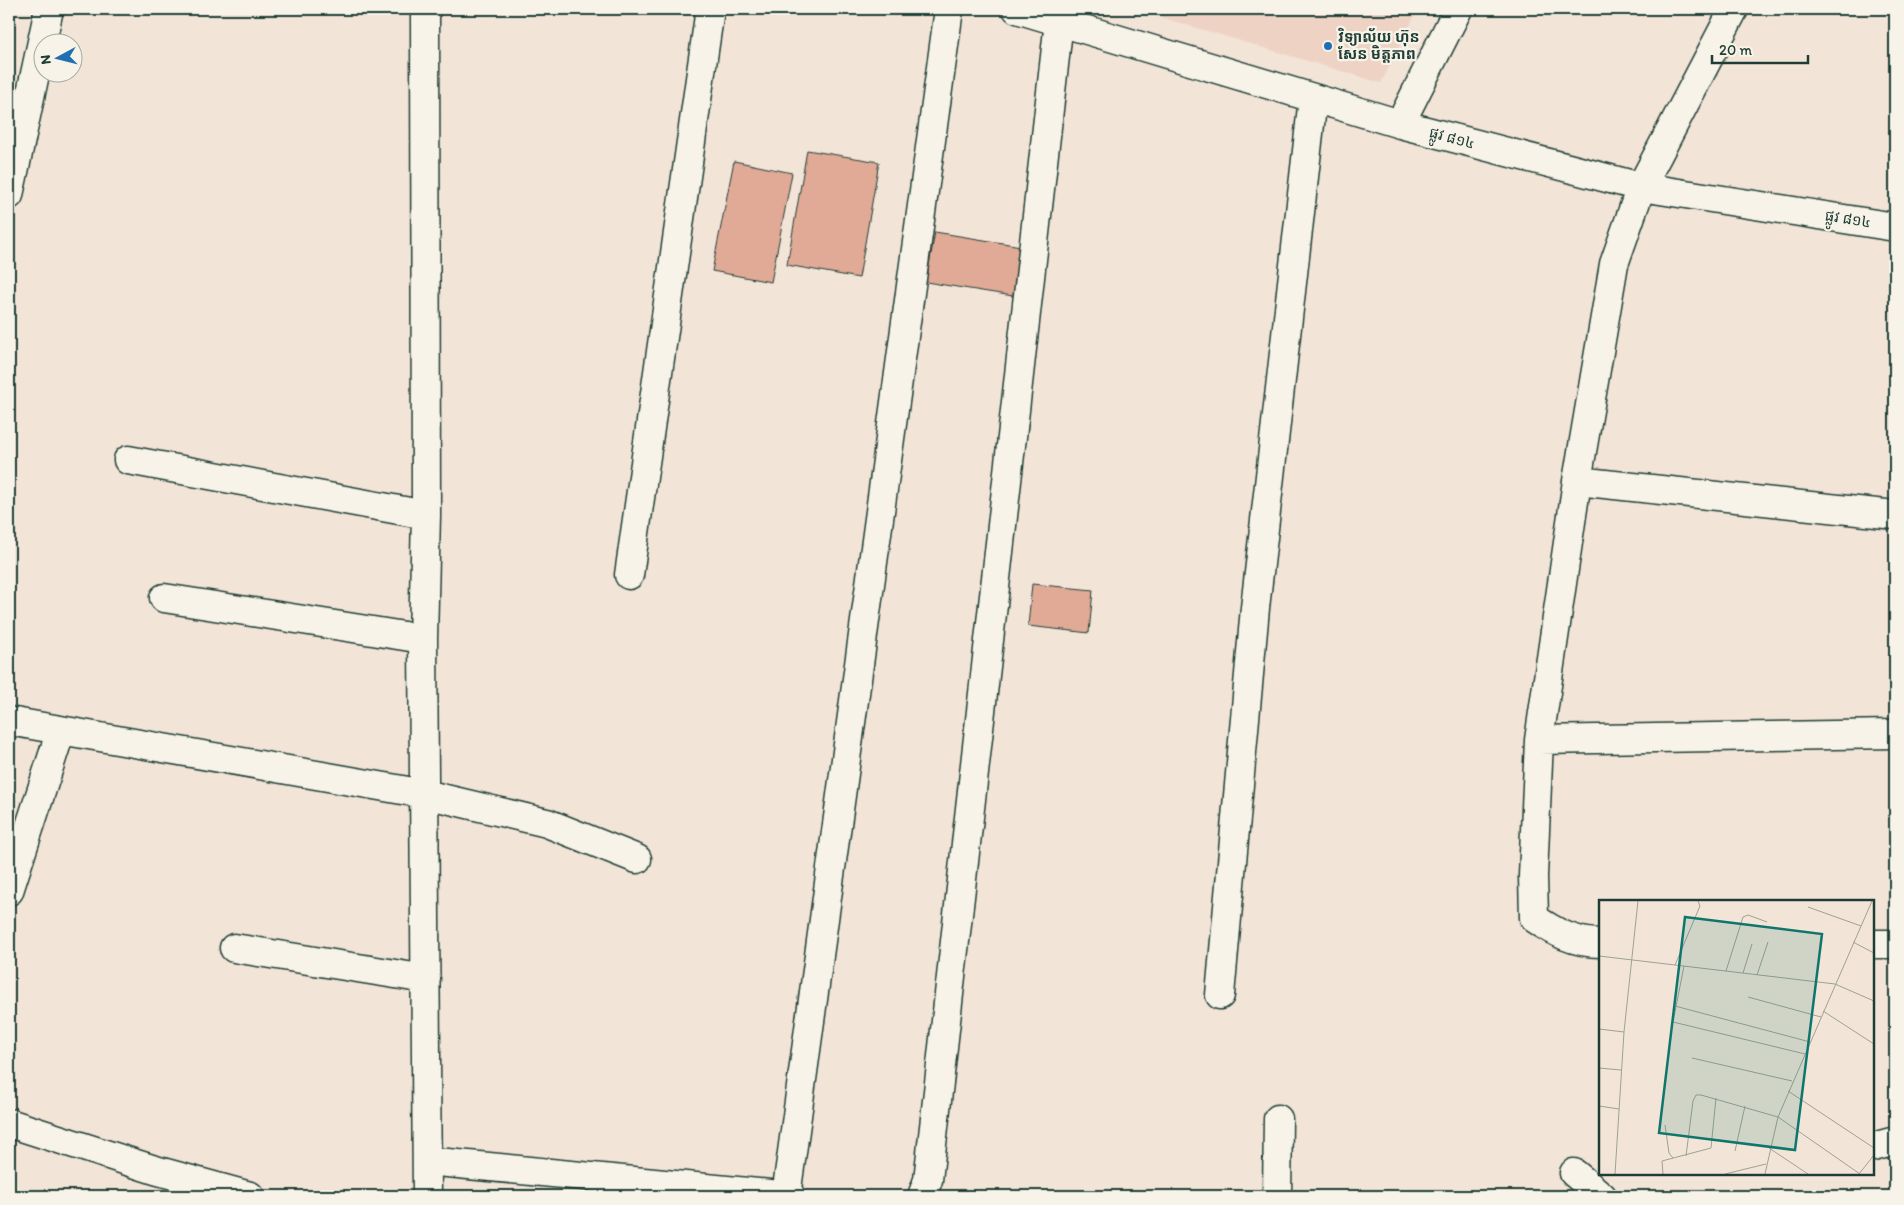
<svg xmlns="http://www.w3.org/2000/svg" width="1904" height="1205" font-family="Itim,'Noto Sans Khmer',sans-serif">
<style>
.built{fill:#eed3c4}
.building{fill:#e1aa97;stroke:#1f3d34}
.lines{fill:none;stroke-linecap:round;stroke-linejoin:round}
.minor-casing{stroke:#1f3d34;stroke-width:31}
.minor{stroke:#f7f3e8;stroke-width:28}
.poi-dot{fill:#1f6fb2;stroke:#f7f3e8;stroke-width:2}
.labels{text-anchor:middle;stroke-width:4.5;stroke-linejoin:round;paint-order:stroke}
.poi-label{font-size:15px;font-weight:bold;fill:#1f3d34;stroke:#f7f3e8;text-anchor:start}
.street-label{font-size:15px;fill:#1f3d34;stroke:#f7f3e8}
.inset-road{fill:none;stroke:#9ea196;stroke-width:1}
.view{fill:#0f766e;fill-opacity:0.15;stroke:#0f766e;stroke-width:2.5}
.inset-edge{fill:none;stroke:#1f3d34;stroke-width:2.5}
</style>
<rect width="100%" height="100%" fill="#f3e4d8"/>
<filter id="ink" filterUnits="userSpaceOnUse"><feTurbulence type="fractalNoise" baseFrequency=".02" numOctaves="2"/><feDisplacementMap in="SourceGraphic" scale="10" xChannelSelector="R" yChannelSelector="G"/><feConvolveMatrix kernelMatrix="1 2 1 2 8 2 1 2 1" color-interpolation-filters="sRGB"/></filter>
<g filter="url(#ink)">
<!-- built -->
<path class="built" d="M1133,9H1418L1381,83Z"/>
<!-- building -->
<path class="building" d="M807,150L879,162L859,278L787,265Z
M734,161L792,173L771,282L712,271Z
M935,232L1021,246L1013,296L926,282Z
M1032,584L1093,590L1089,633L1028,626Z"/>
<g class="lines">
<defs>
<path id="minor" d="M425,9L426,515L423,639L427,1196
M1017,9L1400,124L1641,187L1895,227
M1400,124L1458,9
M9,195L49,9
M128,460L426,515
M1577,481L1895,515
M629,575L710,9
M164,598L423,639
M9,721L425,794L547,823L637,859
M1539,740L1895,734
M9,891L61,730
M1600,943C1575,943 1554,932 1534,918L1533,876L1539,740L1577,481L1614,264L1641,187L1734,9
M1873,944H1895
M234,948L426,979
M1220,995L1255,608L1313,98
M9,1123L155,1170L250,1196
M1873,1147L1895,1141
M427,1161L791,1196
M1574,1173L1602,1196
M786,1196L949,9
M922,1196L928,1180L1059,21
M1277,1196L1278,1119"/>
</defs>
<!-- minor casing -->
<use href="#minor" class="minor-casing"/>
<!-- minor -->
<use href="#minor" class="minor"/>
</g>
</g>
<!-- markers -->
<circle class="poi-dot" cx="1328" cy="46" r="5"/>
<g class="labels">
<!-- poi labels -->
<g class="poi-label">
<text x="1338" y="42">វិទ្យាល័យ ហ៊ុន<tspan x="1338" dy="17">សែន មិត្តភាព</tspan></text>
</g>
<!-- street labels -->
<g class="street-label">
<text transform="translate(1452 138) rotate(15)" y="5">ផ្លូវ ៨១៤</text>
<text transform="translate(1848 219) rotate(9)" y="5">ផ្លូវ ៨១៤</text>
</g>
</g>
<!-- overview -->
<g transform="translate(1599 900)">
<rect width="275" height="275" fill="#f3e4d8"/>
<path class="inset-road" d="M209,7L262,26M254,42L275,53M0,56L236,84L275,101M76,65L101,6L99,1M85,66L74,122L206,154M127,71L144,17L149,15L168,22M144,73L153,44M158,75L169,42M149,97L222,117M76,106L211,142M224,111L275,144M0,129L25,132M93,158L193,181M0,168L22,170M189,191L275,248M0,206L20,209M66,225L70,253L74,258M170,248L209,274M136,251L146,206M87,256L94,201L97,195H102L179,217L261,274M16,274L25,132L39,1M64,274L63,261L112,248L117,198M126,274L167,264M166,274L179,217L273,1M260,274L275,255"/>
<path class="view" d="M86,17L223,34L196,250L60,233Z"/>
<rect width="275" height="275" class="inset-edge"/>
</g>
<!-- margin -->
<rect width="1904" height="1205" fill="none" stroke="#f7f3e8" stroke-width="30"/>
<rect x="15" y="15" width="1874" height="1175" fill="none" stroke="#1f3d34" stroke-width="2" filter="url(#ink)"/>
<!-- north arrow -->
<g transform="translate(58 58) rotate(263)"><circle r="24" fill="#f7f3e8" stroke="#a1aaa0"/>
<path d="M0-4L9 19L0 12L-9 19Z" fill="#1f6fb2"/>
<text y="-8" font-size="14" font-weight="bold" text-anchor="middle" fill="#1f3d34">N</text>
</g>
<!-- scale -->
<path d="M1712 55v8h96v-8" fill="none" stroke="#1f3d34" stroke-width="2.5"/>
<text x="1719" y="55" font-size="15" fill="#1f3d34" stroke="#f7f3e8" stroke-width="4" paint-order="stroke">20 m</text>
</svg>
